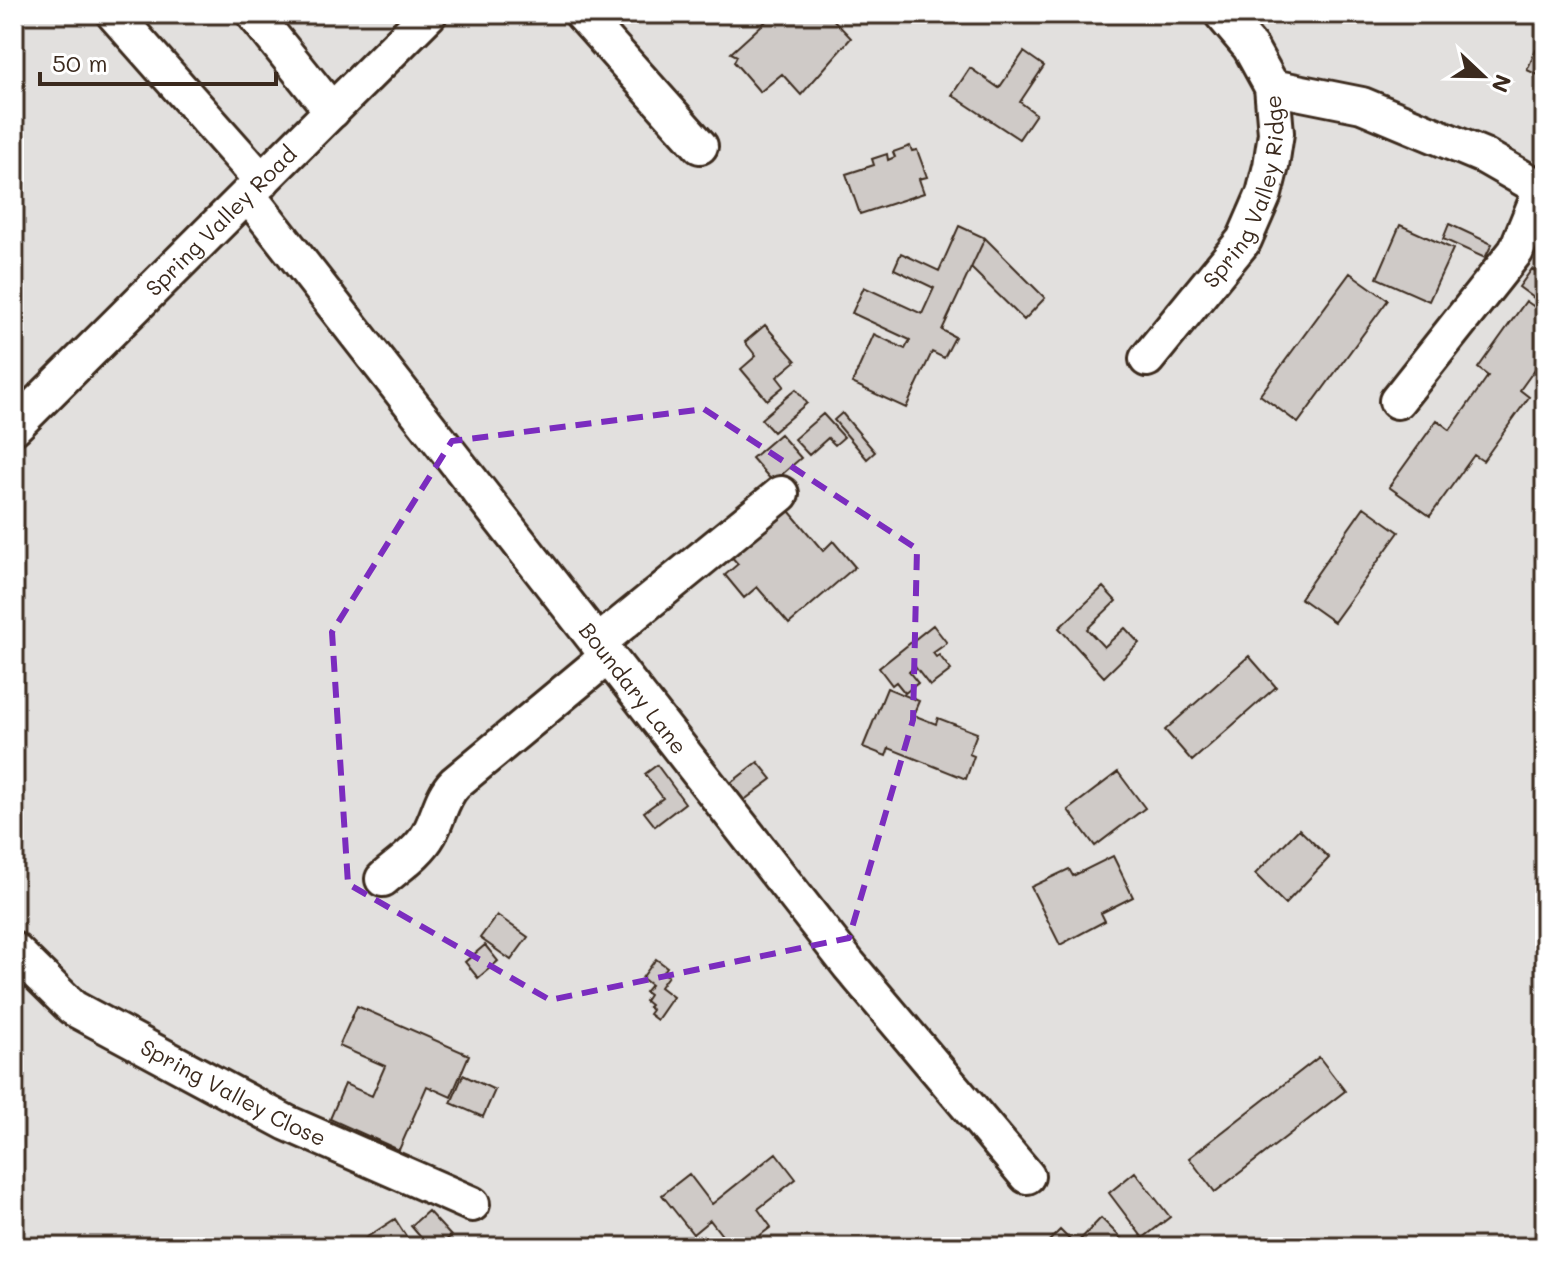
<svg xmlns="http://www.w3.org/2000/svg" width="1559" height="1261" font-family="Mali,sans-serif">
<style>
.green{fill:#e2e0de;stroke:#8e857e;stroke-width:2}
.building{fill:#cfcac7;stroke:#3b2a1e;stroke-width:2}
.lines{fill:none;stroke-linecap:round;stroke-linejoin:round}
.minor-casing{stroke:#3b2a1e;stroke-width:40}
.minor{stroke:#fff;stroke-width:34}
.marked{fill:none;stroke:#7b2cbf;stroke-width:6;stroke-dasharray:16 10;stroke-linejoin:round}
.labels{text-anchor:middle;stroke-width:6;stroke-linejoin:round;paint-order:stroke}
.street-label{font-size:22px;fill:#3b2a1e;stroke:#fff}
</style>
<rect width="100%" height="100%" fill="#fff"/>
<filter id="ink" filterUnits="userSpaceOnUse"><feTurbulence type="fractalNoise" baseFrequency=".0125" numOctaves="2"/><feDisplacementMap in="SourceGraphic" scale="16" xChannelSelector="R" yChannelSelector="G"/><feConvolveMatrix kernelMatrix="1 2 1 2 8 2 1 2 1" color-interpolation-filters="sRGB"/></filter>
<g filter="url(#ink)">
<!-- green -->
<path class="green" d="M14,14H1545V1247H14Z"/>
<!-- building -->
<path class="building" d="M774,14H828L851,38L801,95L782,74L760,92L734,62L737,56L731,53Z
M1536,50L1545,54V78L1527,70Z
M1024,52L1044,66L1020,102L1036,114L1019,139L952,95L970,68L999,88Z
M910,146L912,151L917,150L927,177L919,179L924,193L860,214L846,174L874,165L872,159L887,154L888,160L895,157L893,152Z
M1449,224L1492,244L1485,258L1443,239Z
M1400,225L1453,249L1429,301L1377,278Z
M959,226L985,238L942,330L955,337L944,358L932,352L906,408L852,383L874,334L905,349L910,340L852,313L864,287L922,314L934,288L894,269L901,253L939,271Z
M985,238L1045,298L1024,320L971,268Z
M1532,269L1545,278V306L1519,287Z
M1350,273L1388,300L1298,423L1260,395Z
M1526,301L1545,314V355L1520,390L1529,397L1483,461L1474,455L1430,516L1389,487L1437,420L1450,430L1488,376L1478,368Z
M765,325L796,361L777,377L784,386L767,400L741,369L756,356L745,342Z
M796,389L807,403L773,432L761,419Z
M842,413L875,452L867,459L834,420Z
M823,414L844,437L835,445L828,438L809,455L794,439Z
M780,434L801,458L773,482L752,458Z
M784,505L823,551L833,541L855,567L789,624L757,587L744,598L725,575L738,564L728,553Z
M1364,507L1399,532L1334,622L1300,598Z
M1103,587L1116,601L1087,629L1104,647L1125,628L1139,643L1104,677L1059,628Z
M933,625L947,643L933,653L936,657L939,655L951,670L930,686L915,667L909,672L918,683L905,693L896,682L892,685L879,668Z
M1249,656L1276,687L1192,761L1165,730Z
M887,688L919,701L913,715L936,724L938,718L977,733L969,754L974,756L966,779L889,748L886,756L863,747Z
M758,762L772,779L739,804L719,792Z
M657,765L685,803L655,826L644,812L663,798L645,774Z
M1118,772L1145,808L1095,846L1068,810Z
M1299,829L1329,858L1285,904L1255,874Z
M1113,856L1133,897L1101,913L1105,921L1060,945L1031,887L1069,869L1073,876Z
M497,915L528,937L511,960L480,938Z
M485,945L498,961L478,978L465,962Z
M656,959L667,967L663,973L668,976L660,987L673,997L657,1020L649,1014L652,1010L648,1007L650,1005L645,1001L649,995L645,992L651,985L642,978Z
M357,1006L469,1055L451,1097L427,1086L399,1150L330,1119L345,1084L372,1096L385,1066L339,1046Z
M1319,1057L1345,1091L1215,1192L1189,1158Z
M463,1075L495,1090L483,1117L451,1103Z
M776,1153L796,1179L758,1209L771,1227L745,1247H731L710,1220L693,1234L662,1195L689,1174L712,1204Z
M1135,1172L1170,1217L1143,1238L1109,1193Z
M428,1211L451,1236L438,1247H429L411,1226Z
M1101,1218L1130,1247H1043L1060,1230L1075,1245Z
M395,1219L413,1247H352Z"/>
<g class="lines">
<defs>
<g id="minor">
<path d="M114,14L262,181"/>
<path d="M254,14L332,111"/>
<path d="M582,14L700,146"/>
<path d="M1272,87L1362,105L1484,156L1545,191"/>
<path id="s1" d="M248,195L849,965L1027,1176"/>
<path id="s2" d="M1147,359L1244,240L1264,194L1271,166L1276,133L1272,87L1250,47L1222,14"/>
<path d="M1397,401L1516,251L1541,190"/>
<path id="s3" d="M14,427L429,14"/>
<path d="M598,643L781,494"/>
<path d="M383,879C399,865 419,852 429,834C439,817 441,797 455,783L608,656"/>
<path id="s4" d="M14,950L73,1008L287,1123L472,1204"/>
</g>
</defs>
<!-- minor casing -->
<use href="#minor" class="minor-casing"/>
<!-- minor -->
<use href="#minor" class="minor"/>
</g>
</g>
<!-- marked area -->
<path class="marked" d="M704,409L917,549L913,720L849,938L550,1000L348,884L332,632L452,441Z"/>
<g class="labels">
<!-- street labels -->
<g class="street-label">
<text dy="8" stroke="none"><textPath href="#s2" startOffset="200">Spring Valley Ridge</textPath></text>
<text dy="8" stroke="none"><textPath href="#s3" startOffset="292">Spring Valley Road</textPath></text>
<text dy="8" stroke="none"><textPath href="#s1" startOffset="626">Boundary Lane</textPath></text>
<text dy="8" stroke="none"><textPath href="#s4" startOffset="264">Spring Valley Close</textPath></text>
</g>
</g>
<!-- margin -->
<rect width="1559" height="1261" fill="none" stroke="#fff" stroke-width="48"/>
<rect x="24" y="24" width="1511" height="1213" fill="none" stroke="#3b2a1e" stroke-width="3" filter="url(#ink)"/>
<!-- north arrow -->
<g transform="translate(1483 76) rotate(112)" stroke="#ffffff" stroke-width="6" paint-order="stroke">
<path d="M0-6L14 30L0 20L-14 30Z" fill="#3b2a1e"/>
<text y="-12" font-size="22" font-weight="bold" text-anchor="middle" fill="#3b2a1e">N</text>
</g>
<!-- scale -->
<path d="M40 72v12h236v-12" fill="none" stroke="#3b2a1e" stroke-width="4"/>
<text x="52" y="72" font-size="24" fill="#3b2a1e" stroke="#ffffff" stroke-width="6" paint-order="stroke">50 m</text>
</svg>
